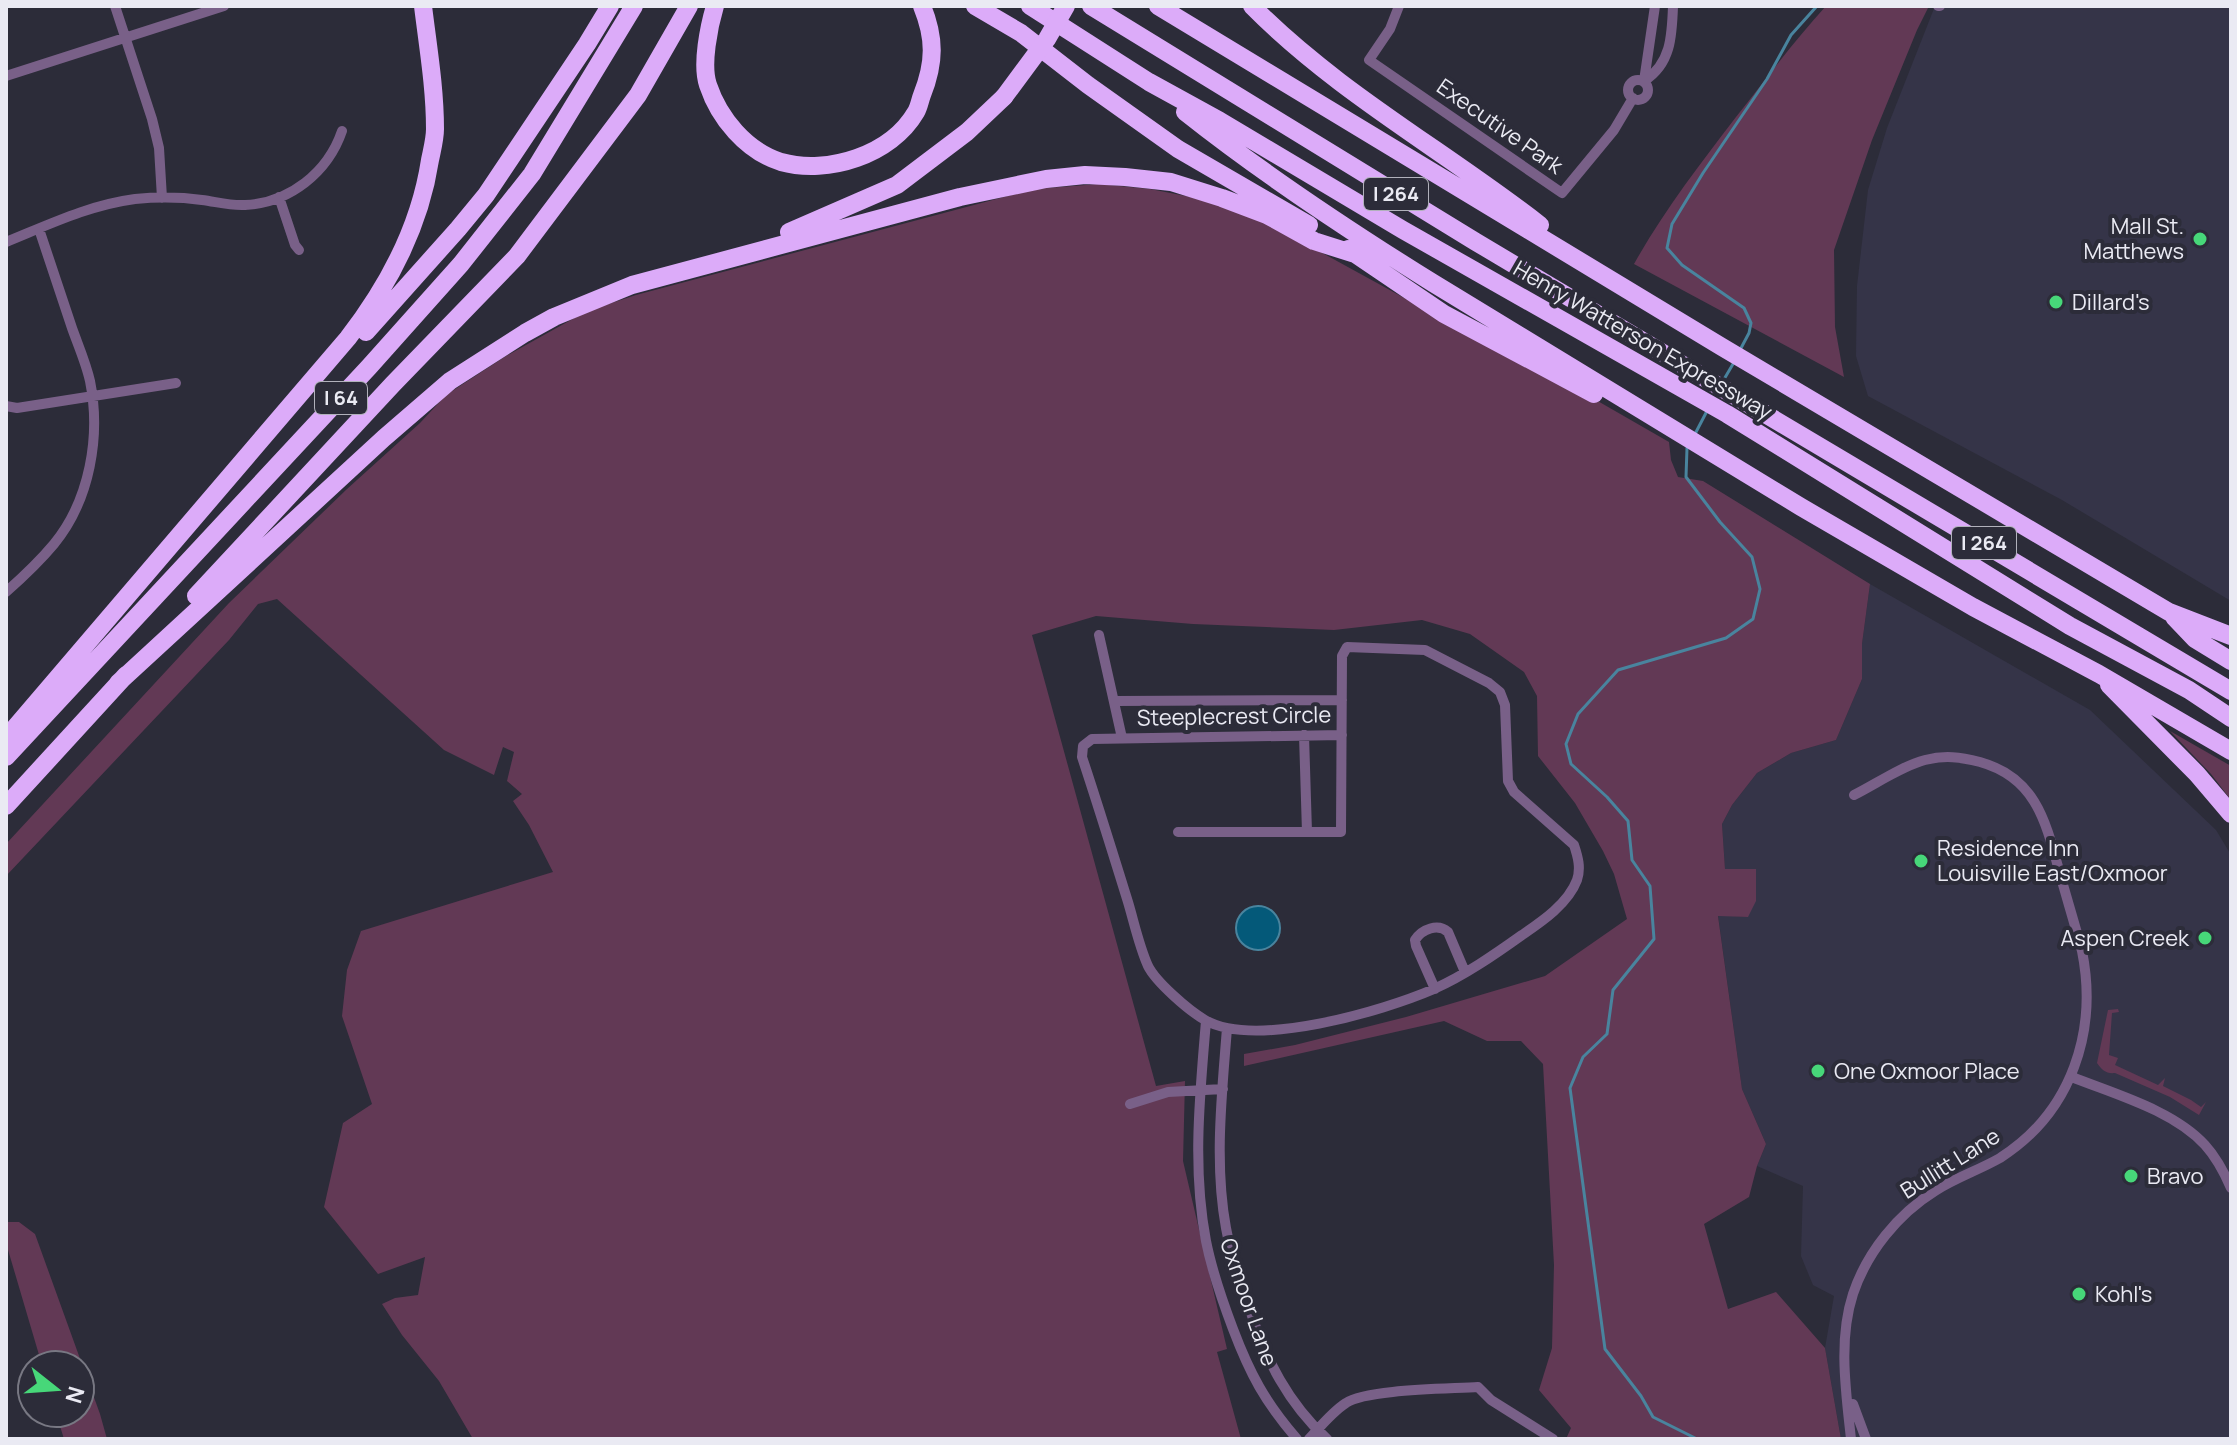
<svg xmlns="http://www.w3.org/2000/svg" width="2237" height="1445" font-family="Manrope,sans-serif">
<style>
.built{fill:#353448}
.green{fill:#623955}
.water{fill:#045979;stroke:#49849e;stroke-width:2}
.lines{fill:none;stroke-linecap:round;stroke-linejoin:round}
.stream{stroke:#49849e;stroke-width:3}
.minor{stroke:#796088;stroke-width:10}
.motorway{stroke:#dcabf9;stroke-width:18}
.motorway-bridge{stroke:#dcabf9;stroke-width:18}
.poi-dot{fill:#47d779;stroke:#2c2c39;stroke-width:3}
.labels{text-anchor:middle;stroke-width:8;stroke-linejoin:round;paint-order:stroke}
.shield{fill:#2c2c39;stroke:#b1b1bb;stroke-width:2}
.shield-label{font-size:20px;font-weight:bold;fill:#eaeaf3}
.street-label{font-size:22px;fill:#eaeaf3;stroke:#2c2c39}
.poi-label{font-size:22px;fill:#eaeaf3;stroke:#2c2c39;text-anchor:start}
</style>
<rect width="100%" height="100%" fill="#2c2c39"/>
<!-- built -->
<path class="built" d="M1935,6H2231V601L2062,500L1868,396L1856,356L1857,286L1868,190L1887,128Z
M1870,584L2090,710L2216,830L2231,855V1439H1841L1825,1348L1834,1296L1813,1285L1801,1256L1803,1186L1757,1166L1766,1144L1742,1089L1718,915L1748,917L1725,869L1722,824L1732,805L1757,773L1791,753L1836,740L1862,679V644Z"/>
<!-- green -->
<path class="green" d="M1826,6H1929L1917,30L1872,140L1834,250L1835,327L1844,377L1634,264C1663,212 1700,164 1736,117C1766,79 1794,41 1826,6Z
M1099,184L1150,189L1191,197L1228,208L1275,227L1530,367L1589,396L1669,442L1671,460L1678,477L1703,481L1870,584L1862,644V679L1836,740L1791,753L1757,773L1732,805L1722,824L1725,869H1756V901L1748,917L1718,916L1742,1089L1766,1144L1757,1166L1749,1197L1704,1224L1728,1309L1776,1292L1825,1348L1841,1439H1566L1571,1428L1539,1390L1552,1348L1554,1265L1543,1064L1521,1041H1487L1444,1021L1244,1066V1054L1295,1045L1406,1017L1545,976L1627,919L1614,874L1603,851L1575,803L1538,756L1537,696L1524,672L1470,634L1422,620L1334,630L1193,624L1096,616L1032,635L1156,1086L1185,1081L1183,1161L1227,1349L1217,1352L1241,1439H473L439,1381L402,1335L382,1304L395,1298L418,1295L425,1257L378,1274L324,1207L343,1123L372,1104L342,1016L347,970L361,931L553,872L529,825L513,801L522,794L507,781L514,752L503,747L494,775L444,750L277,599L258,604L229,640L6,876V844L229,603L347,489L420,423L446,395L506,356L587,311L636,295L1034,189Z
M2170,731L2231,766V800L2211,774Z
M2118,1009L2119,1012L2112,1013L2109,1055L2118,1058L2115,1065L2158,1085L2165,1078L2163,1086L2191,1100L2201,1107L2206,1102L2199,1115L2170,1097L2115,1073C2106,1074 2102,1070 2097,1063L2108,1010Z
M6,1222H19L35,1234L100,1414L107,1439H64L56,1413H80V1365H42L6,1243Z"/>
<!-- water -->
<path class="water" d="M1236 928a22 22 0 1 1 44 0a22 22 0 1 1-44 0Z"/>
<g class="lines">
<!-- stream -->
<path class="stream" d="M1740,350L1749,333L1751,323L1744,308L1682,265L1667,248L1672,224L1703,173L1767,79L1791,35L1817,6
M1723,381L1733,364
M1695,434L1708,409
M1687,448L1686,477L1720,522L1752,557L1760,589L1753,619L1726,638L1618,670L1578,714L1566,744L1571,764L1607,797L1628,821L1632,860L1650,886L1654,939L1613,990L1607,1034L1583,1057L1570,1088L1605,1349L1641,1396L1653,1417L1697,1439"/>
<!-- minor -->
<path class="minor" d="M115,6L152,119L159,148L162,198
M1399,6L1390,29L1369,60L1562,193L1614,130L1633,98
M1938,6H1940
M6,76L224,6
M1628 90a10 10 0 1 1 20 0a10 10 0 1 1-20 0Z
M1644,81C1671,64 1672,36 1673,6
M1644,81L1655,6
M279,197L295,245L299,250
M6,242C48,225 89,205 135,199C157,197 180,197 202,200C217,202 231,206 245,205C290,203 328,172 342,131
M6,406L17,408L176,383
M6,592C23,577 39,562 54,544C90,500 101,436 90,381C86,363 78,345 72,328C61,295 50,262 39,229
M1099,635L1122,738
M1115,701L1342,700
M1304,735L1307,832
M1178,832H1341L1342,656L1347,647L1425,650L1489,683L1500,692L1505,705L1508,781L1514,792L1574,845C1578,857 1581,868 1577,880C1568,904 1541,922 1522,935C1494,955 1465,975 1434,989C1383,1011 1255,1049 1205,1020C1188,1010 1156,982 1148,966C1139,946 1134,922 1128,902C1113,854 1098,805 1082,757L1083,746L1092,739L1342,735
M1435,989L1416,946L1415,940C1422,929 1438,923 1448,932L1465,972
M1206,1021C1200,1094 1192,1168 1206,1241C1212,1271 1222,1300 1233,1329C1250,1374 1265,1402 1297,1439
M1227,1028C1222,1094 1214,1163 1226,1228C1231,1256 1241,1283 1250,1310C1266,1360 1288,1403 1327,1439
M2072,1077C2114,1094 2173,1110 2205,1145C2216,1157 2224,1172 2231,1188
M1130,1104L1168,1092L1223,1089
M1853,1404L1866,1439
M1309,1439C1320,1427 1332,1412 1346,1403C1366,1389 1450,1389 1478,1387L1491,1400L1553,1439
M1851,1439C1846,1392 1838,1340 1853,1294C1867,1252 1898,1214 1935,1191C1955,1178 1979,1170 2000,1158C2072,1112 2098,1031 2082,951C2075,925 2067,899 2060,874C2046,823 2037,778 1980,762C1960,757 1945,755 1925,760C1902,766 1876,784 1854,795"/>
<!-- motorway -->
<path class="motorway" d="M715,6C709,26 701,65 708,85C719,118 746,151 781,162C828,175 891,155 916,112C919,107 920,100 922,95C935,62 935,38 922,6
M975,6L1021,33L1088,85L1178,149L1309,225
M1030,6L1149,82L1220,121L1403,230L1727,414L2070,626L2189,690L2231,718
M1091,6L1476,242L2231,691
M1158,6L1722,347L2169,612L2231,636
M1252,6C1337,92 1445,151 1540,225
M1185,112C1263,174 1348,230 1433,283L1801,507L1973,607L2099,674L2231,751
M789,232L897,185L967,132L1004,97
M1348,249L1444,314L1594,394
M366,332L458,229L486,195L587,44L610,6
M196,596L393,384L517,256L638,95L689,6
M2174,617L2195,639L2231,661
M118,683L384,438L450,381L525,333L554,317L632,285L960,197L1046,179L1085,175L1125,177L1171,182L1222,198L1267,215L1314,241L1358,255
M2109,685L2197,774L2231,814
M6,738L348,338C389,285 420,226 430,160C432,150 435,139 435,129C435,88 428,47 423,6
M6,757L369,367L461,264L532,174L634,6
M6,806L126,675"/>
<!-- motorway-bridge -->
<path class="motorway-bridge" d="M1004,97L1047,39L1066,6"/>
</g>
<!-- markers -->
<g class="poi-dot">
<circle cx="2200" cy="239" r="8"/>
<circle cx="2056" cy="302" r="8"/>
<circle cx="1921" cy="861" r="8"/>
<circle cx="2205" cy="938" r="8"/>
<circle cx="1818" cy="1071" r="8"/>
<circle cx="2131" cy="1176" r="8"/>
<circle cx="2079" cy="1294" r="8"/>
</g>
<g class="labels">
<!-- shield labels -->
<g class="shield">
<rect x="1364" y="178" width="64" height="32" rx="6"/>
<rect x="315" y="382" width="52" height="32" rx="6"/>
<rect x="1952" y="527" width="64" height="32" rx="6"/>
</g>
<g class="shield-label">
<text x="1396" y="201">I 264</text>
<text x="341" y="405">I 64</text>
<text x="1984" y="550">I 264</text>
</g>
<!-- street labels -->
<g class="street-label">
<text transform="translate(1500 126) rotate(35)" y="8">Executive Park</text>
<text transform="translate(1643 340) rotate(30)" y="8">Henry Watterson Expressway</text>
<text transform="translate(1234 716) rotate(-1)" y="8">Steeplecrest Circle</text>
<text transform="translate(1950 1163) rotate(-32)" y="8">Bullitt Lane</text>
<text transform="translate(1249 1302) rotate(71)" y="8">Oxmoor Lane</text>
</g>
<!-- poi labels -->
<g class="poi-label">
<text x="2184" y="234" text-anchor="end">Mall St.<tspan x="2184" dy="25">Matthews</tspan></text>
<text x="2072" y="310">Dillard's</text>
<text x="1937" y="856">Residence Inn<tspan x="1937" dy="25">Louisville East/Oxmoor</tspan></text>
<text x="2189" y="946" text-anchor="end">Aspen Creek</text>
<text x="1834" y="1079">One Oxmoor Place</text>
<text x="2147" y="1184">Bravo</text>
<text x="2095" y="1302">Kohl's</text>
</g>
</g>
<!-- border -->
<rect width="2237" height="1445" fill="none" stroke="#eaeaf3" stroke-width="16"/>
<!-- north arrow -->
<g transform="translate(56 1389) rotate(107)"><circle r="38" fill="#2c2c39" stroke="#787883" stroke-width="2"/>
<path d="M0-6L14 30L0 20L-14 30Z" fill="#47d779"/>
<text y="-12" font-size="22" font-weight="bold" text-anchor="middle" fill="#eaeaf3">N</text>
</g>
</svg>
